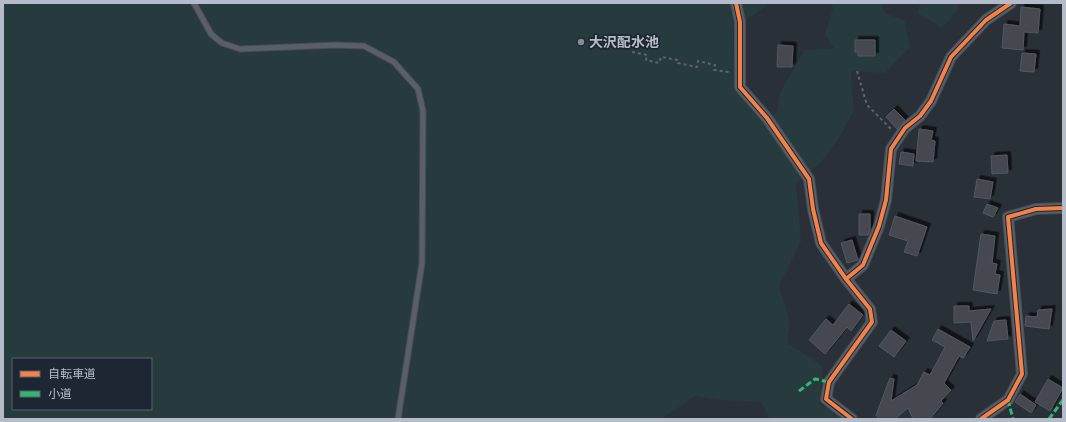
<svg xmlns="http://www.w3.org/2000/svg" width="1066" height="422" font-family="Barlow,'Noto Sans JP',sans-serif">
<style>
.green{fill:#273a3e;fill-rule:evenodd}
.building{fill:#444950;stroke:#52575f;filter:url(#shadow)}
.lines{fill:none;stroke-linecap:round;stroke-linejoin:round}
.lane-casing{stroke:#484c53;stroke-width:7}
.street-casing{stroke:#484c53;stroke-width:12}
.path{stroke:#5d636a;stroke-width:2;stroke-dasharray:3 3;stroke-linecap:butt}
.lane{stroke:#5a5e66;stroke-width:5}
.street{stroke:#5a5e66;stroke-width:10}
.quiet{stroke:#33b770;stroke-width:3;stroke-dasharray:6 3;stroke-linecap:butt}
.cycleway-casing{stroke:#1d2633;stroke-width:6}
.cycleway{stroke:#f48246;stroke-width:4}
.poi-dot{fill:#848b96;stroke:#1d2633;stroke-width:1.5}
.labels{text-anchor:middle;stroke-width:3.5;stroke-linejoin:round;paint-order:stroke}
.poi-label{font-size:14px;font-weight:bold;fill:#b4bcc9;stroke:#1d2633;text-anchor:start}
</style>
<defs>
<filter id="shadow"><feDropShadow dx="3.5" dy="-3.5" stdDeviation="0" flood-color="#0009"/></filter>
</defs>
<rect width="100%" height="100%" fill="#2a3038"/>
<!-- green -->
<path class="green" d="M3,3H765L766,6L733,30L735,87L763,123L777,112L780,93L804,50L834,48L825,35L833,8L831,3H882L885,13L905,21L910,47L885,73L851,71L854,110L839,138L821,162L796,183L801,241L779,287L790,322L787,343L810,357L823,367L819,404L842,416L841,419H770L761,402L721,400L695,396L662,419H3ZM13,359H151V409H13Z
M920,3H960L957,11L942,28L918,13Z"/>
<!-- building -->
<path class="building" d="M1021,7L1040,9L1038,33L1024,32L1023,50L1002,48L1004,24L1020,26Z
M855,40H875V56H858V52H855Z
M778,45L793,46L792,67H777Z
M1022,53L1036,54L1034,72L1020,71Z
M894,109L905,120L897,129L886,117Z
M919,129L933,131L931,140L935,141L933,162L916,161Z
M901,152L914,154L913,166L899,164Z
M1007,155L1008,173L992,174L991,156Z
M977,179L993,182L990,199L974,197Z
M987,204L998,208L993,217L983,213Z
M859,214H870V230L868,235H859Z
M895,216L927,227L917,256L904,252L908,241L889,235Z
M981,234L995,236L992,263L997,264L995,274L1000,275L997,294L973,290Z
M852,240L858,260L847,263L841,243Z
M849,304L863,315L851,331L847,327L825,354L809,340L826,319L833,325Z
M954,306H969V311L991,309L973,341L971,322L954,323Z
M1052,309L1049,329L1025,326L1026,316L1037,317L1038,310Z
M1006,320L1008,339L987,341L994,321Z
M938,329L970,347L963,358L959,356L944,383L951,390L941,401L943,403L930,419H913L908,408L895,419H879L876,415L890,378L894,379L891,401L917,385L924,372L930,375L945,347L932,340Z
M891,330L906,341L894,357L879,346Z
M1048,379L1063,388L1050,411L1035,402Z
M1020,394L1036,405L1031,413L1015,402Z"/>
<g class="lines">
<defs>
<path id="lane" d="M194,3L211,34L222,43L240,49L335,45L364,46L394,62L418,89L423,111L422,263L398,419"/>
<path id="street" d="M736,3L740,22V87L767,118L809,179L813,209L821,243L846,279
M852,419L826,399L829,382L872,322L870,309L846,279L863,265L879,226L886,200L891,149L905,128L920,116L931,101L951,57L986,20L1011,3
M981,419L1008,400L1022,374L1008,217L1036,209L1063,208"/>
</defs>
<!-- lane casing -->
<use href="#lane" class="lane-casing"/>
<!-- street casing -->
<use href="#street" class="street-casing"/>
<!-- path -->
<path class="path" d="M632,52L647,55L646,60L659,63L661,57L678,60V63L697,67L698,61L715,65L714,70L729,72
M857,71L867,105L892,130"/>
<!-- lane -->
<use href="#lane" class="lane"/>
<!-- street -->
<use href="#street" class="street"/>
<!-- quiet -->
<path class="quiet" d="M799,391L815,379L829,382
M1008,400L1013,419
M1049,419L1063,400"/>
<defs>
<path id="cycleway" d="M736,3L740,22V87L767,118L809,179L813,209L821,243L846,279
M852,419L826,399L829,382L872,322L870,309L846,279L863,265L879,226L886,200L891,149L905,128L920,116L931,101L951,57L986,20L1011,3
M981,419L1008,400L1022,374L1008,217L1036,209L1063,208"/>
</defs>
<!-- cycleway casing -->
<use href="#cycleway" class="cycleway-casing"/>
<!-- cycleway -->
<use href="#cycleway" class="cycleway"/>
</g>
<!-- markers -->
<circle class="poi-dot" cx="581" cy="42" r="4"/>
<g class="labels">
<!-- poi labels -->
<g class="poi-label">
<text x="589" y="47">大沢配水池</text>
</g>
</g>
<!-- border -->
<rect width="1066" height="422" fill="none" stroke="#b4bcc9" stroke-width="8"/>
<!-- legend -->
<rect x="12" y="358" width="140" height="52" fill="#1d2633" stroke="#59626f"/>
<rect x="20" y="371" width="20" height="6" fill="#f48246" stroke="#59626f"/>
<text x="48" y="378" font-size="12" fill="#b4bcc9">自転車道</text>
<rect x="20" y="391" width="20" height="6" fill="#33b770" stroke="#59626f"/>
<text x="48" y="398" font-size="12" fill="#b4bcc9">小道</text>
</svg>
